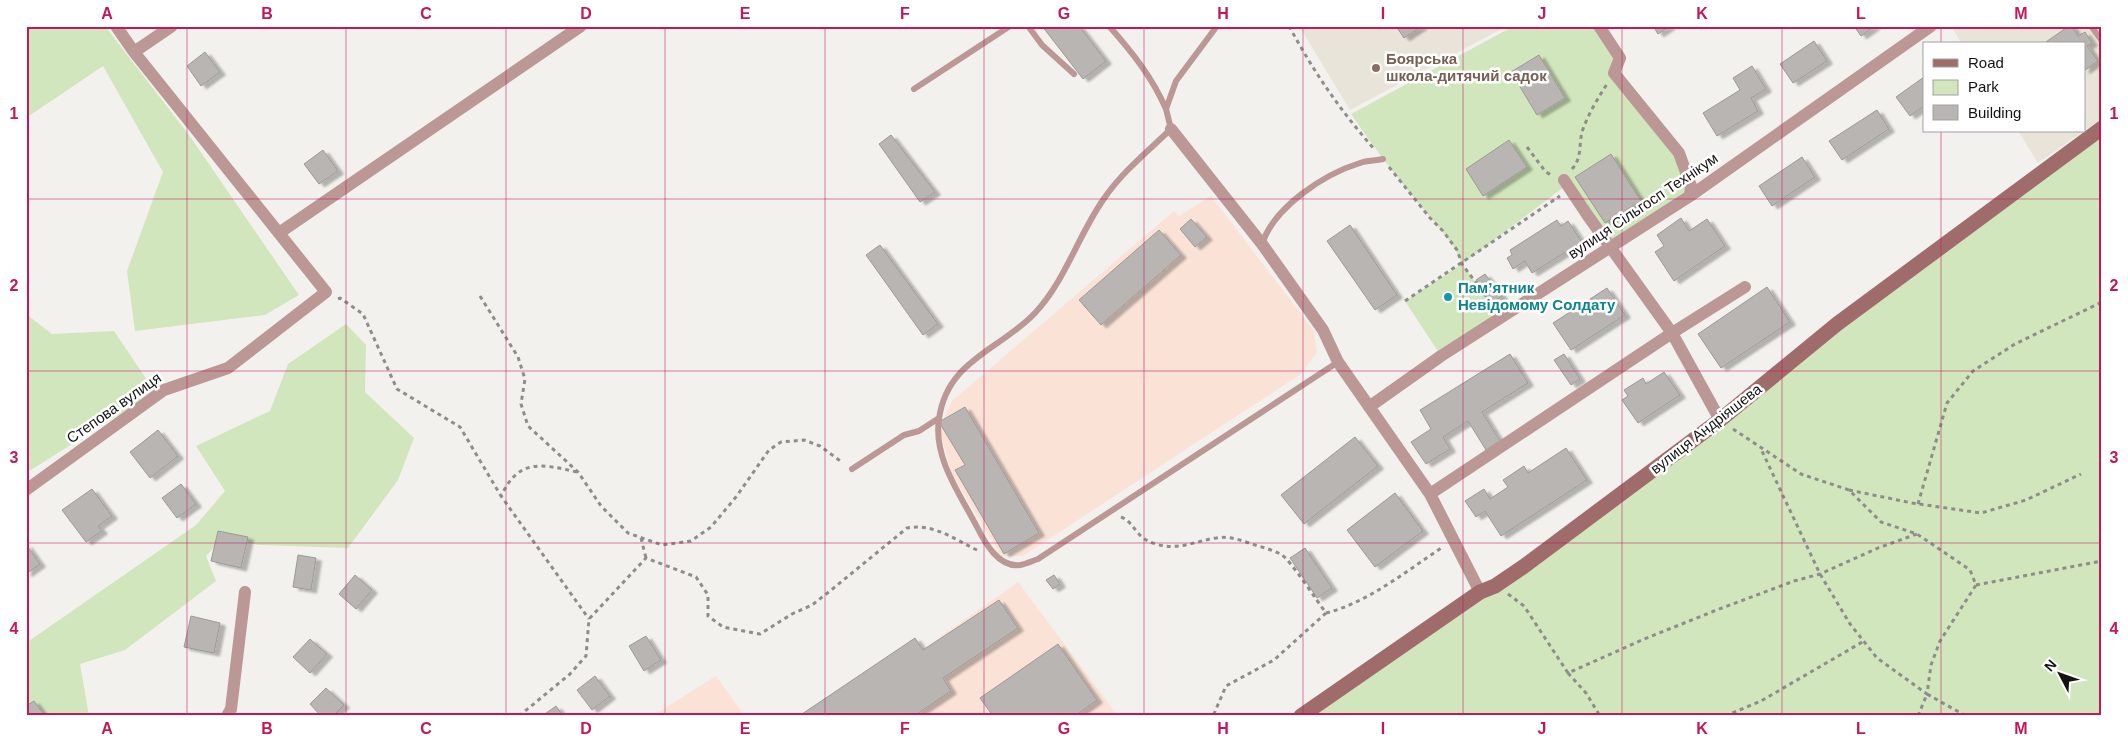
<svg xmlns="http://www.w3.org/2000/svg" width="2128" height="742" font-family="Arial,sans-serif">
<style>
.industrial{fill:#fae2d7}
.built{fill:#e9e4d9}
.green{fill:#d1e6bc}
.building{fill:#b9b5b3;stroke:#9d9996;filter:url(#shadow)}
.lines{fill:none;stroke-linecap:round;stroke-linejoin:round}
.path{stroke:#8f8d8b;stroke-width:3;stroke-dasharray:4 4;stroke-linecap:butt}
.lane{stroke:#bb9796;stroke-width:6}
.street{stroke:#bb9796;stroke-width:12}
.secondary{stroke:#9f6c6b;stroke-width:15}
.grid{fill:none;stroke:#c2185b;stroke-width:1;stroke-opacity:0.55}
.education-dot{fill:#8d6e63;stroke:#fff;stroke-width:2}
.culture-dot{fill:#0f9aa8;stroke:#fff;stroke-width:2}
.labels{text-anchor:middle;stroke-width:5;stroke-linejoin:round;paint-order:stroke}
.education-label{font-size:15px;font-weight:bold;fill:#785e54;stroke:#fff;text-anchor:start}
.street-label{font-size:15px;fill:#141312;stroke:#fff}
.culture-label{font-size:15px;font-weight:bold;fill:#0d838f;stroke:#fff;text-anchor:start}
.neatline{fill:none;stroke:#c2185b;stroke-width:2}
.grid-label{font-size:16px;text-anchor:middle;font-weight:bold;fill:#c2185b}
</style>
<defs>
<filter id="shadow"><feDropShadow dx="5.5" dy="3" stdDeviation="1" flood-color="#0004"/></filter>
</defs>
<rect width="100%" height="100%" fill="#f3f1ed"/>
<!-- industrial -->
<path class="industrial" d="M1211,196L1314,331L1317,352L1301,374L1023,556H1001L952,474L939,428L952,401L1174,211L1179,216Z
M1018,582L1118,716H799L915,638L923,649Z
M716,676L745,716H652Z"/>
<!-- built -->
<path class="built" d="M1299,26H1507L1350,110Z
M1951,26H2102V119L2084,131V44H1962Z
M2018,131H2084L2038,163Z"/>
<!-- green -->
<path class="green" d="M26,26H105L189,135L299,295L265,315L135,331L127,271L163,172L103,66L26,118Z
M1514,26H1593L1616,60L1614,73L1679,153L1690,196L1611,247L1564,187L1462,264L1502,317L1441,356L1405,301L1462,264C1453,240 1435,224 1419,204C1395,175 1372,145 1351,114Z
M2102,135V716H1301L1480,592Z
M26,314L52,334L114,331L155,392L26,473Z
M346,324L366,345L365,392L414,438L398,480L348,548L259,545L223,538L206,556L216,581L125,650L80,664L89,716H26V643L196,525L225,491L196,446L270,411L288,364Z"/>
<!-- building -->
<path class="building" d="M1042,26H1079L1106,61L1083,79Z
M1396,26H1422L1404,38Z
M1653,26H1670L1658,34Z
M1854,26H1875L1861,36Z
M2069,26H2072L2078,36L2085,32L2092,43L2087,46L2098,61L2084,71V44H2043Z
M1814,41L1827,61L1793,83L1780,64Z
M205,52L220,72L201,86L187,66Z
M1539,55L1565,98L1537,115L1511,72Z
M1752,66L1766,89L1751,98L1758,111L1717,136L1703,113L1740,90L1733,78Z
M1924,77V106L1910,116L1896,97Z
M1877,110L1889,129L1842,160L1829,141Z
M891,135L935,192L920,202L879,144Z
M1509,140L1527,167L1483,196L1466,169Z
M323,150L338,171L319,184L304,164Z
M1611,154L1641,201L1605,223L1575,177Z
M1802,157L1815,177L1772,206L1759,186Z
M1681,218L1689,231L1707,219L1725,246L1674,281L1655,252L1664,246L1657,235Z
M1191,219L1207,237L1195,247L1180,229Z
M1557,220L1561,226L1568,221L1582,242L1532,273L1525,261L1513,269L1507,258L1512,255L1510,250Z
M1350,225L1397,295L1375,310L1327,241Z
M1159,230L1181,255L1101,325L1079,300Z
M880,245L938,324L923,335L866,255Z
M1485,274L1502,296L1493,302L1476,280Z
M1767,287L1790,322L1721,368L1698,334Z
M1607,288L1625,315L1571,350L1553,323Z
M1510,354L1528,383L1482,412L1500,441L1486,450L1468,421L1443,437L1450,449L1426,464L1411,442L1431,429L1420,410Z
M1564,354L1580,379L1571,385L1554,360Z
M1664,372L1680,395L1638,423L1622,400L1628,396L1624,390L1643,378L1646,384Z
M965,407L1039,533L1004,554L955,470L965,465L939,422Z
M158,430L178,456L150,478L130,452Z
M1355,437L1378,466L1304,524L1281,495Z
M1566,448L1587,480L1501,536L1485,511L1476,517L1465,501L1484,489L1490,499L1508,487L1503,480L1524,466L1528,473Z
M181,484L196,504L177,518L162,498Z
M92,489L112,516L98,526L102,531L86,542L62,510Z
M1395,493L1423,531L1375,567L1347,530Z
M218,531L248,537L241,568L211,561Z
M26,544L40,564L26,574Z
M1305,548L1332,588L1317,598L1290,558Z
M298,555L316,558L311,590L293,587Z
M355,575L372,590L356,609L339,594Z
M1054,575L1060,584L1053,589L1046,580Z
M999,600L1018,628L943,678L951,691L914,716H799L915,638L923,650Z
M191,616L220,623L214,653L184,647Z
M646,636L661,660L644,671L629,646Z
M310,639L327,654L310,673L293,657Z
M1058,644L1097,700L1075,716H993L980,698Z
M595,676L610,696L592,710L577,690Z
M326,688L344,705L333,716H321L310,704Z
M34,701L45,716H26V706Z
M556,706L563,716H542Z"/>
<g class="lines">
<!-- path -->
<path class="path" d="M1289,26C1315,74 1340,110 1375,150
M1527,147L1545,171L1552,176
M1389,167L1430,218L1443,231L1457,250L1462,264L1494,307
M1572,169C1583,157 1578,143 1583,129C1589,113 1598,98 1607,84
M480,296L518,357L525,379L521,404L528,426L578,472L601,506L628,533L662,545L691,541L711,527L736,497L769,450L781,442L804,440L820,446L843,463
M338,299L340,298L363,314L397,389L460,427L501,496
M1405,301L1560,196
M1733,429L1801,474L1849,490L1881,522L1917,534L1970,570L1976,585L1940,641L1931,665L1927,694L1877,658L1850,624L1820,574L1761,449
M577,472C541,464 519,458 501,496L589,619
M1849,490L1912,503L1981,513L2026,500L2081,474
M1918,504L1947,403L1973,371L2015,344L2102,302
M1121,517C1136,523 1134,538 1156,544C1178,551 1195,541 1216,538C1228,536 1237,539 1249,543C1260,547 1272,549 1282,555C1291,561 1317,601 1326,613L1274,660L1226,686L1213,716
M641,538L646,558
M1976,585L2102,561
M1508,594L1524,606L1568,673L1642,640L1714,611L1794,581L1820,574L1878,548L1917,534
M1326,613C1369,602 1406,571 1443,547
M1568,673L1586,693L1600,716
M519,716L570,674L586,656L589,619L646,558L696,577L708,595V616L723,627L760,634L792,614L812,605L830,591L907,528C933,523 954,539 977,550
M1725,716L1761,701L1864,641
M1918,716L1927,694L1966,716"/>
<!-- lane -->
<path class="lane" d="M1028,26L1042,45L1074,74
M1109,26C1132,52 1152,77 1166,109
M1217,26L1176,81L1166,109L1171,129C1147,152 1121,173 1103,200C1078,236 1065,281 1035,313C1000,350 947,360 939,419C933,458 960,494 977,527C985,543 999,568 1020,565C1026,564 1032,561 1038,559L1338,362
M2091,26L2102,41
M914,89L1010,26
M1262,244C1274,207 1324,174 1360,163C1367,160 1375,161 1383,159
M852,469L904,435L919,431L939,418"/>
<!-- street -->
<path class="street" d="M1599,26L1620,58L1614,73L1679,153L1691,186L1690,196
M134,52L172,26
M1171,129L1262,244L1323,330L1338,362L1430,494L1480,592
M1564,180L1588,216L1672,333L1720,420
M279,233L581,26
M1369,407L1441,356L1690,196L1931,26
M26,490L164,390L228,368L326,292L134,52L116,26
M1430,494L1672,333L1745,287
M227,716L231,709L245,592"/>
<!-- secondary -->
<path class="secondary" d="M1301,716L1480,592L1495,586L1523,567L1720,420L1837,324L2102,128"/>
</g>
<!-- grid -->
<path class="grid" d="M187,26V716M346,26V716M506,26V716M665,26V716M825,26V716M984,26V716M1144,26V716M1303,26V716M1463,26V716M1622,26V716M1782,26V716M1941,26V44M1941,131V716M26,199H2102M26,371H2102M26,543H2102"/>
<!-- markers -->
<circle class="education-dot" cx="1376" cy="68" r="5"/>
<circle class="culture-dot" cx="1448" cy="297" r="5"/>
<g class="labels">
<!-- education labels -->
<g class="education-label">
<text x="1386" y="64">Боярська<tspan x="1386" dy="17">школа-дитячий садок</tspan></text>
</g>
<!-- street labels -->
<g class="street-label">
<text transform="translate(1643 206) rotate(-34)" y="5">вулиця Сільгосп Технікум</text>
<text transform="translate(114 408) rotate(-35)" y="5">Степова вулиця</text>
<text transform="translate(1706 429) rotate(-38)" y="5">вулиця Андріяшева</text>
</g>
<!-- culture labels -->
<g class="culture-label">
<text x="1458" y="293">Пам’ятник<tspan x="1458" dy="17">Невідомому Солдату</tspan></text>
</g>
</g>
<!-- border -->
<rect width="2128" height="742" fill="none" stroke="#ffffff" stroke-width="55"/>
<!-- legend -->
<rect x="1923" y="42" width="162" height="90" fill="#ffffff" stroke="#a1a1a0"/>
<rect x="1933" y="59" width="25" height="8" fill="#9f6c6b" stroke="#a1a1a0"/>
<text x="1968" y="68" font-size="15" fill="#141312">Road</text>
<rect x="1933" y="80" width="25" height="15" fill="#d1e6bc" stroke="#a1a1a0"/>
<text x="1968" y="92" font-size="15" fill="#141312">Park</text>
<rect x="1933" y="105" width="25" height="15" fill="#b9b5b3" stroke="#a1a1a0"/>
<text x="1968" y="118" font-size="15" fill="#141312">Building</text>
<!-- north arrow -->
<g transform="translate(2060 674) rotate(311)" stroke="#ffffff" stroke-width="4" paint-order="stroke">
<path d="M0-4L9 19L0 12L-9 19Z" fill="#141312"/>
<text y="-8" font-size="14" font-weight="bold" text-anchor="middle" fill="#141312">N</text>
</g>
<rect x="28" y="28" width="2072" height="686" class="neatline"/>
<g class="grid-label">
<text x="107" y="19">A</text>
<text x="267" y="19">B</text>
<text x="426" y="19">C</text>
<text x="586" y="19">D</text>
<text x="745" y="19">E</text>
<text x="905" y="19">F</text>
<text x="1064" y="19">G</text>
<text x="1223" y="19">H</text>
<text x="1383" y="19">I</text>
<text x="1542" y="19">J</text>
<text x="1702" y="19">K</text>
<text x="1861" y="19">L</text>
<text x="2021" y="19">M</text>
<text x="14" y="119">1</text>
<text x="2114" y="119">1</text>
<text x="14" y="291">2</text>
<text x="2114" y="291">2</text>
<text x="14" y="463">3</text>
<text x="2114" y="463">3</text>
<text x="14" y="634">4</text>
<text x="2114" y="634">4</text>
<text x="107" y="734">A</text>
<text x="267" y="734">B</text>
<text x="426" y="734">C</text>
<text x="586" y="734">D</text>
<text x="745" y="734">E</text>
<text x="905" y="734">F</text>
<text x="1064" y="734">G</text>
<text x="1223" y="734">H</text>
<text x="1383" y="734">I</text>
<text x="1542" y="734">J</text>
<text x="1702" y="734">K</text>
<text x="1861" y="734">L</text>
<text x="2021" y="734">M</text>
</g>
</svg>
